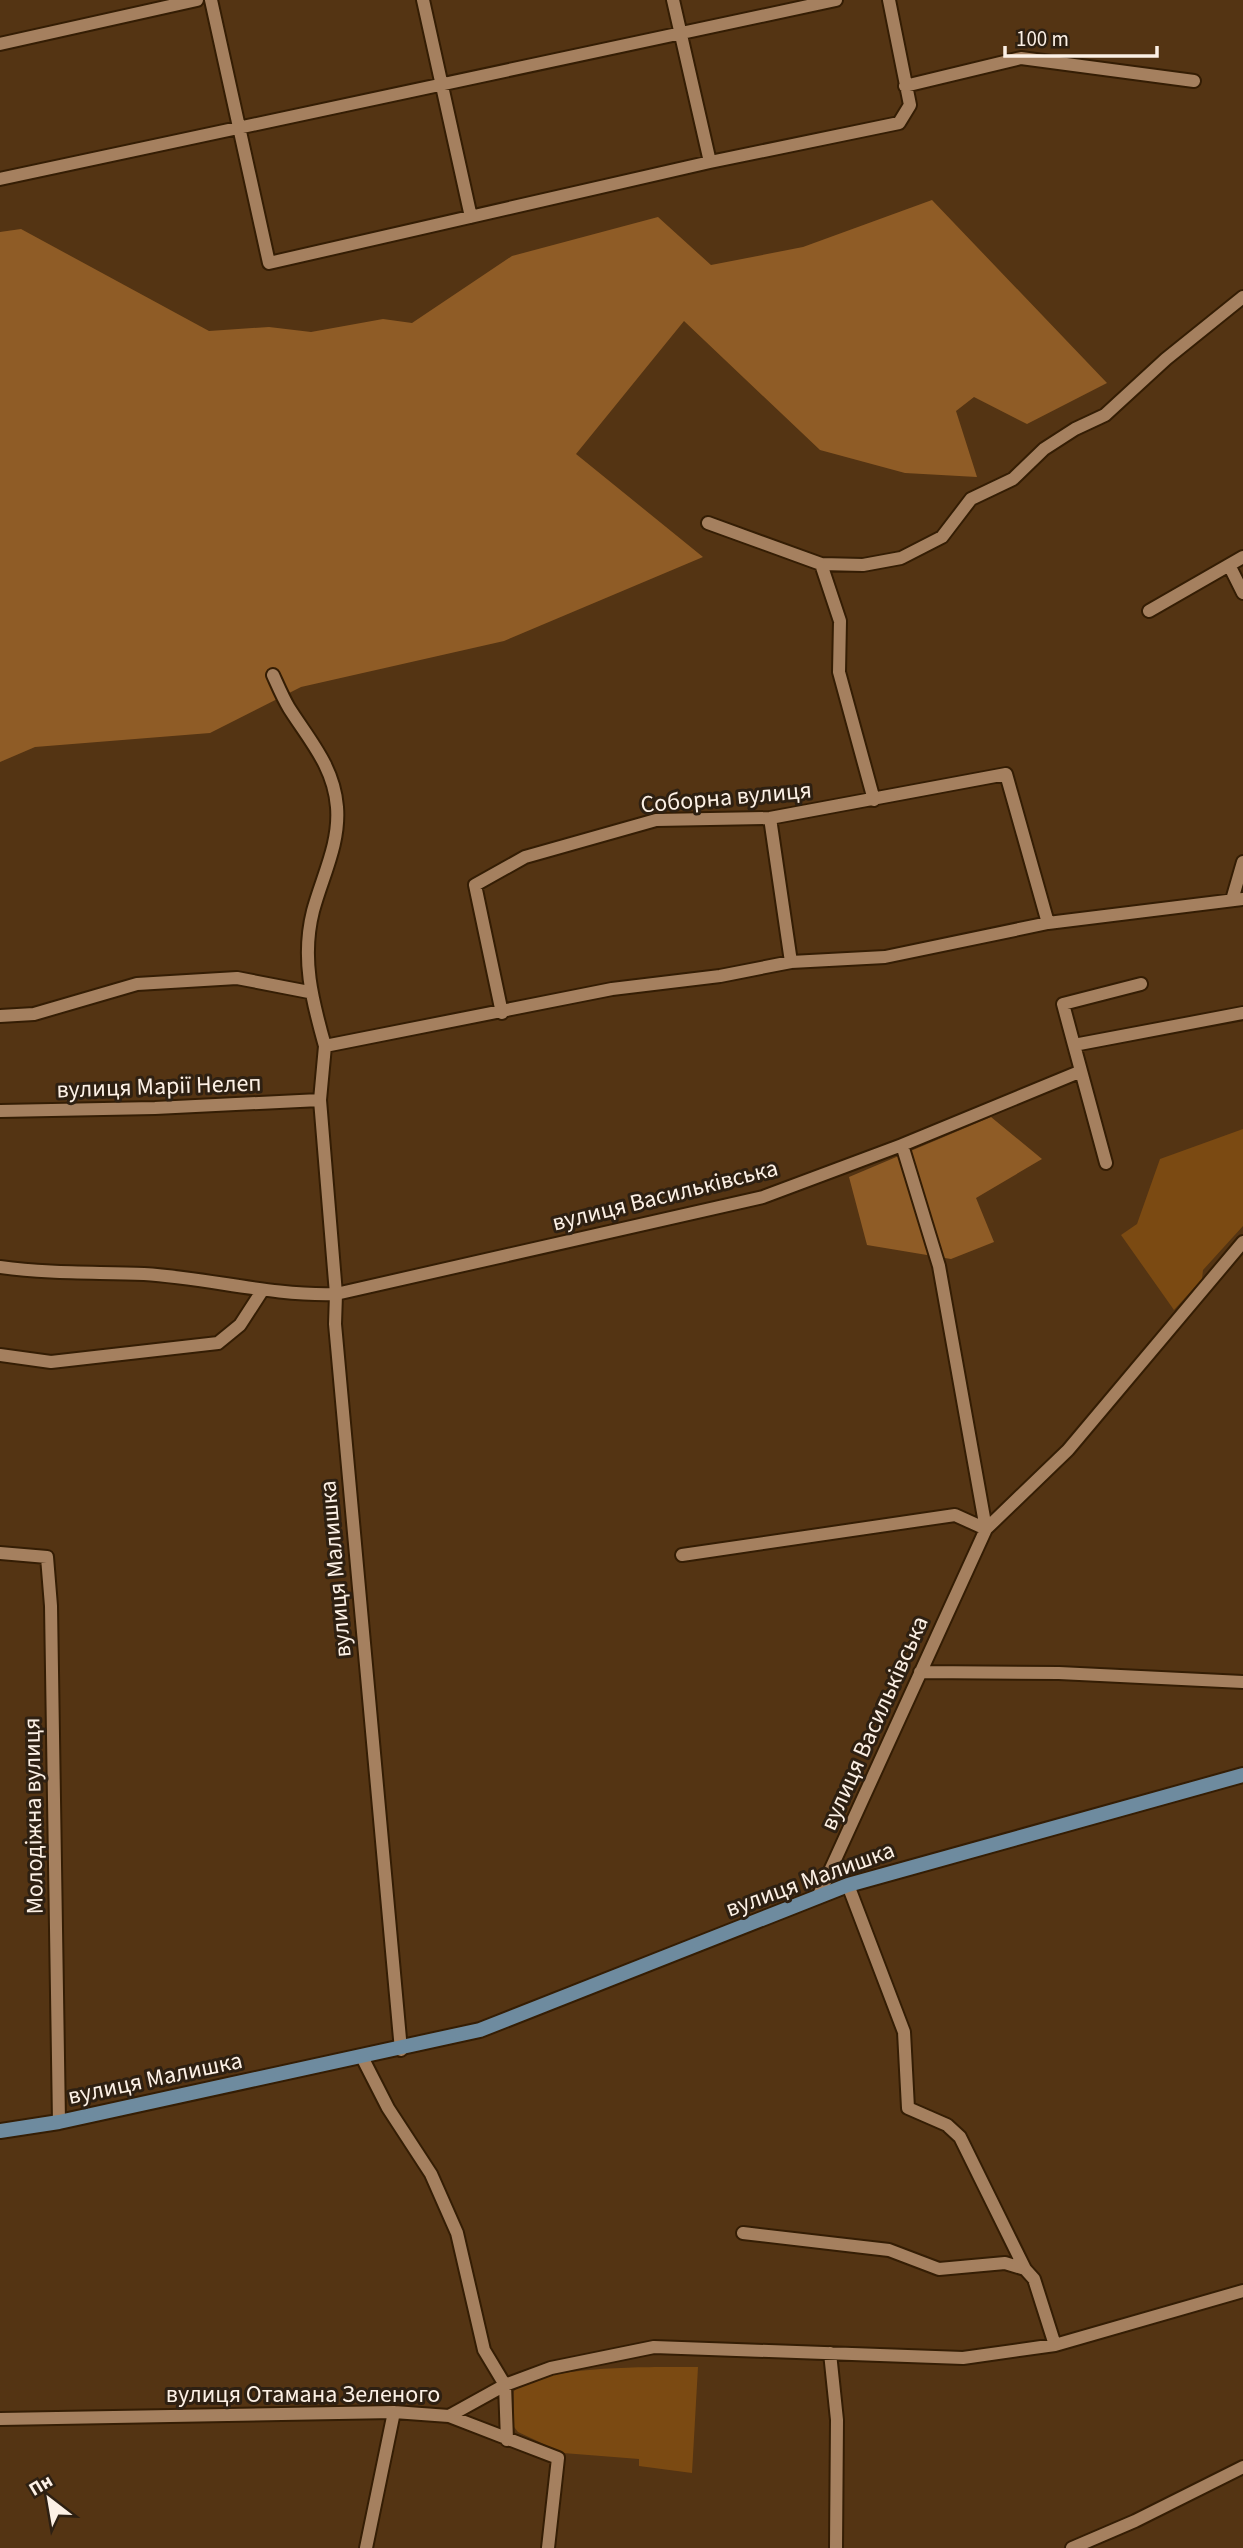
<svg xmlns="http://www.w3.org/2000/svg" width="1243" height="2548" font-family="'Source Sans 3',sans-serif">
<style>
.green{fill:#7b4a12}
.forest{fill:#8f5c26}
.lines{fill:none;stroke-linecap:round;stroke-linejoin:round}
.minor-casing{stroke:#341d04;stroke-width:16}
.major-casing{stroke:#341d04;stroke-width:18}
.minor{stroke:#a5805f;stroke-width:12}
.major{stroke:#6e8b9f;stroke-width:14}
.labels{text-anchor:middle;stroke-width:6;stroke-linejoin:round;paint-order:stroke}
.street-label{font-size:24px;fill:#fcf0e5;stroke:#2e2012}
</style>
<rect width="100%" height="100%" fill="#543413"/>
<!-- green -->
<path class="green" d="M1243,1129V1226L1203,1270L1202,1279L1174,1310L1121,1235L1137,1224L1160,1159Z
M698,2367L692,2473L639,2466V2459L563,2453L518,2432L514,2427V2391C541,2364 658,2367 698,2367Z"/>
<!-- forest -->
<path class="forest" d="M932,200L1107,383L1027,424L974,397L956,411L977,477L905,473L820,450L684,321L576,454L703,557L504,641L301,687L210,733L35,747L0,762V232L21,229L209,331L269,327L311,332L383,319L412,323L512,256L658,217L711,265L803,247Z
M991,1117L1042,1159L976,1198L994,1242L951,1259L867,1245L849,1177Z"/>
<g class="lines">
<defs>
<path id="minor" d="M211,0L269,263L710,162L899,123L910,105L889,0
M423,0L471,217
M673,0L710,162
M0,44L197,0
M905,86L1021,58L1194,81
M0,179L836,0
M708,523L821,564L863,565L901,558L942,537L971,499L1013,479L1044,449L1075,429L1105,415L1166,359L1243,297
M821,564L840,621L839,672L874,800
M1229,565L1243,593
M1149,611L1243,557
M273,675C278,686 283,698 289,708C310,741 334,767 337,807C340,844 322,877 313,911C301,958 312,1000 325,1046
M770,818L791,962
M1232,900L1243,862
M502,1013L475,885L525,857L656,820L770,818L1006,774L1048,923
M0,1016L34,1014L137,984L237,978L309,992
M1074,1045L1063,1004L1141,984
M0,1111L155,1108L320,1100
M902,1145L1079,1072
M1106,1163L1074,1045L1243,1013
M0,1267C50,1274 95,1272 144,1274C209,1278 271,1296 336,1294L763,1197L902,1145L939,1266L986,1529
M0,1355L51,1362L218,1343L240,1325L262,1291
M0,1553L47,1557L51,1606L59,2122
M682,1555L955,1515L986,1529
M920,1672L1059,1673L1243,1682
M848,1885L904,2032L908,2108L947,2125L960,2137L1025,2269
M818,1897L986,1529L1068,1450L1243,1242
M401,2050L335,1324L336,1294L320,1100L325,1046L612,989L720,976L791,962L885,957L1048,923L1243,899
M362,2057L388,2108L431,2174L457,2233L484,2350L505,2385L507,2440
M743,2233L889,2250L939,2269L1005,2263L1025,2269L1034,2279L1055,2345
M830,2353L837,2420L836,2548
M449,2416L558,2458L548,2548
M0,2419L394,2412L449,2416L505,2385L551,2368L654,2347L963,2358L1055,2345L1243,2291
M366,2548L394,2412
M1072,2548L1135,2521L1243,2467"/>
<path id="major" d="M0,2131L59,2122L480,2030L848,1885L1243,1775"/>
</defs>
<!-- minor casing -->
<use href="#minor" class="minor-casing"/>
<!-- major casing -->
<use href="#major" class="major-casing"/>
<!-- minor -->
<use href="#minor" class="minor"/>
<!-- major -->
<use href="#major" class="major"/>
</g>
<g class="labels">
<!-- street labels -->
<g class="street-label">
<text transform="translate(726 797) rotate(-5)" y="8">Соборна вулиця</text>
<text transform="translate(159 1086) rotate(-2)" y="8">вулиця Марії Нелеп</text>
<text transform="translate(665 1195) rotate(-14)" y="8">вулиця Васильківська</text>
<text transform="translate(335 1569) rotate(-95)" y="8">вулиця Малишка</text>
<text transform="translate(874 1723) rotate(-66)" y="8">вулиця Васильківська</text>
<text transform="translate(33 1816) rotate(-91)" y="8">Молодіжна вулиця</text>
<text transform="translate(810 1879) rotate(-20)" y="8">вулиця Малишка</text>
<text transform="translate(155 2078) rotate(-12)" y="8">вулиця Малишка</text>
<text x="303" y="2402">вулиця Отамана Зеленого</text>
</g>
</g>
<!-- north arrow -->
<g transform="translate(49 2499) rotate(329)" stroke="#2e2012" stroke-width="5" paint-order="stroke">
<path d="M0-5L12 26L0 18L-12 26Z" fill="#fcf0e5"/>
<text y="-10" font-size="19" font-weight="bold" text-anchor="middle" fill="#fcf0e5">Пн</text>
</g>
<!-- scale -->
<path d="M1005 46v10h152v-10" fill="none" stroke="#fcf0e5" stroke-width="3.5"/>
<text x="1016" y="46" font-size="21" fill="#fcf0e5" stroke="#2e2012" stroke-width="5" paint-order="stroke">100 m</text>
</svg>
